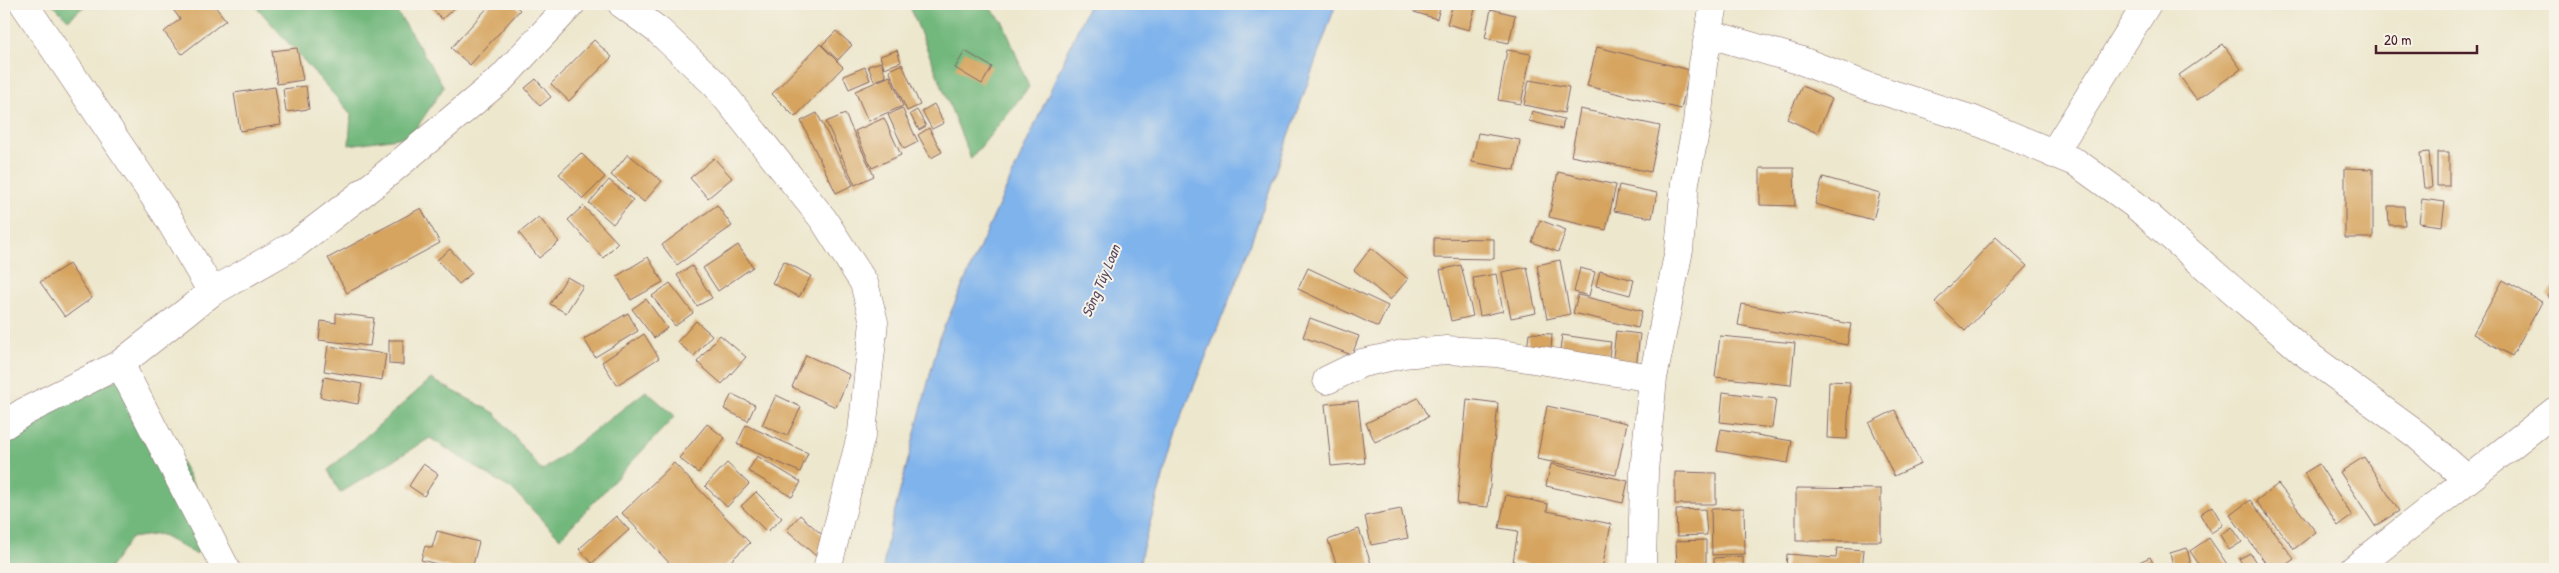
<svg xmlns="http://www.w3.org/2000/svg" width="2559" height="573" font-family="'Patrick Hand',sans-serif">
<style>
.forest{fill:#72b87d;stroke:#5e6c54}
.water{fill:#7fb3ec;stroke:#64698c}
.building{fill:#d6a45f}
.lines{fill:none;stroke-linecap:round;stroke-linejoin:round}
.minor-casing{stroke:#836564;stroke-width:29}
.minor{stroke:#fff;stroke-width:28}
.labels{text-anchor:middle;stroke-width:4;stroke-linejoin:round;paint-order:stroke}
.water-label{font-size:15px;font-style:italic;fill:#5a4b65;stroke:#f7f3e8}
</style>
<rect width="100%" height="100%" fill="#f7f3e8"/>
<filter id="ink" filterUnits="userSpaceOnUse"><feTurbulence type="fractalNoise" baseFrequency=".02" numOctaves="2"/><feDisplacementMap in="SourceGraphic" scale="10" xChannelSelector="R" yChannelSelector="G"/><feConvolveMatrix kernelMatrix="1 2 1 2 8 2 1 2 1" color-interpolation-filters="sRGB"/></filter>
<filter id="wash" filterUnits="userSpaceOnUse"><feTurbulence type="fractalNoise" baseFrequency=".0096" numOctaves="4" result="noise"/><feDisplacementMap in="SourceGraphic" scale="20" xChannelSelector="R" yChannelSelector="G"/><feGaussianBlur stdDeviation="1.12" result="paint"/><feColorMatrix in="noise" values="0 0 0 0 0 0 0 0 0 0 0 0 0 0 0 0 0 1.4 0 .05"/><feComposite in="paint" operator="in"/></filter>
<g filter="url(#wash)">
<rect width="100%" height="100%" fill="#ede7cd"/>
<!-- forest -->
<path class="forest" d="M52,4H87L68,20Z
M254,4H390L404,22L444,87L411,136L349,145L351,114Z
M913,4H986L1003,22L1029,87L971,159L911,9Z
M135,371L218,533L196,554L159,534L131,538L109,569H4V440L28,420Z
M431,379L495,413L542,471L646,391L675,416L560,538L514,491L430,438L340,493L328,470Z"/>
<!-- water -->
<path class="water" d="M1089,4H1336L1240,273L1177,428L1142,551L1139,569H883L887,541L940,336Z"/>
<g id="blocks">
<!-- building -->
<path class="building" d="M169,4H213L226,20L182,54L164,32L180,19Z
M428,4H459L442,19Z
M491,4H513L520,10L470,65L451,48Z
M1416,4H1441L1437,19L1414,12Z
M1453,4L1476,6L1469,30L1447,24Z
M1491,9L1515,15L1509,43L1485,38Z
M836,31L852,45L838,60L822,45Z
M594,40L612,57L569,101L551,84Z
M820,44L843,67L795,117L772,94Z
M2223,44L2241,69L2197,100L2179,75Z
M1597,47L1690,70L1681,109L1587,86Z
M297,48L303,80L277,84L272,51Z
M897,50L901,62L884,68L880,56Z
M1507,50L1531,54L1521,104L1498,100Z
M965,51L992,67L982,84L955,68Z
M881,62L886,77L874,81L868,66Z
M902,64L920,105L907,111L889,70Z
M865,67L870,80L849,89L843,76Z
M890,76L903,106L868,121L855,91Z
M536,79L551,97L540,106L525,88Z
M1529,80L1569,87L1564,113L1524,105Z
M306,86L309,109L286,112L283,89Z
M1802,86L1832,99L1817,133L1787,119Z
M275,87L281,125L240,131L234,93Z
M934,104L944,123L932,129L922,111Z
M902,108L918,142L904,149L888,115Z
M1580,109L1660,126L1651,172L1571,156Z
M917,110L926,126L919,130L910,114Z
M1532,111L1564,119L1562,129L1529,121Z
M817,113L853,185L836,193L801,121Z
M845,114L874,176L855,185L826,122Z
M884,118L901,155L872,168L855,131Z
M929,128L942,152L931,158L918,135Z
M1478,133L1520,140L1515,170L1472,162Z
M2429,152L2432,188H2424L2420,153Z
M2437,152H2449V186H2437Z
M581,153L605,177L583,199L559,174Z
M628,154L662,181L644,202L611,175Z
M714,158L732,178L708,198L690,178Z
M1760,168H1794L1795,206L1760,205Z
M2345,168L2373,169V238H2345Z
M1558,172L1616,185L1606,230L1549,217Z
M1823,177L1880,193L1873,220L1815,204Z
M609,180L633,200L613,224L589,203Z
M1619,185L1657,193L1652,218L1614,211Z
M2422,199L2445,202L2442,226L2419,223Z
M717,205L732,226L677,265L662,245Z
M583,206L618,243L603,258L568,220Z
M2388,206H2404L2405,225H2389Z
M421,208L440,243L347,293L328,258Z
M539,217L559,242L539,258L519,233Z
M1540,220L1566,230L1558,252L1532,242Z
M1996,237L2027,266L1965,331L1935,302Z
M1434,238L1494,239V259L1434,258Z
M738,245L753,267L718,291L703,268Z
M1371,248L1408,279L1390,300L1354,270Z
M450,249L472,273L459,284L437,260Z
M648,257L663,282L631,300L617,276Z
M1560,260L1570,314L1547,319L1537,265Z
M784,261L811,276L799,297L772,283Z
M69,264L92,298L65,317L40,282Z
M1461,265L1473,316L1451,321L1440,270Z
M692,266L712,298L697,306L677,275Z
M1527,267L1536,313L1511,318L1502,272Z
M1308,268L1388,306L1378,327L1298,289Z
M1580,268L1595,272L1589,296L1574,292Z
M1600,271L1634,280L1630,295L1596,286Z
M1496,274L1503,311L1480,316L1473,278Z
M567,277L583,286L566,313L550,304Z
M2503,280L2542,302L2512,356L2473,334Z
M670,283L693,313L675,326L652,296Z
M2555,284V301L2547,296Z
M1578,295L1642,311L1638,328L1573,313Z
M646,299L667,328L654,338L632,309Z
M1742,304L1851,324L1847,345L1738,325Z
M336,313L374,318L370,346L319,340L321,321L336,323Z
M628,313L638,331L595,357L584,339Z
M1310,318L1359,336L1352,355L1303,337Z
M696,321L712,335L694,356L677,342Z
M1616,331L1640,334L1636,368L1612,365Z
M1529,333L1552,334L1551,353L1527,351Z
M644,334L659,358L617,385L602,362Z
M720,335L746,357L722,384L697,362Z
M1562,335L1611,342L1608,365L1559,358Z
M1720,336L1795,343L1791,385L1715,377Z
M389,340H403V365L389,364Z
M328,346L386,354L382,380L324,371Z
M806,355L850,375L836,407L792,387Z
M324,377L362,384L358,404L320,397Z
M1829,381L1850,382L1847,439L1827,438Z
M1723,392L1776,399L1772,428L1720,422Z
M732,394L755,405L748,421L724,409Z
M776,395L801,407L787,436L762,425Z
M1418,398L1428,417L1375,442L1366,423Z
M1467,399L1498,403L1488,507L1457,504Z
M1358,401L1365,463L1331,466L1325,404Z
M1547,406L1627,423L1616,475L1537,459Z
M1895,410L1921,464L1894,476L1869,423Z
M707,424L725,438L698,473L679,458Z
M746,425L808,453L800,472L737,444Z
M1721,429L1792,441L1788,463L1717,451Z
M757,456L801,482L792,497L748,471Z
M2364,457L2399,511L2375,526L2340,472Z
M674,463L750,543L722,569H675L622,513Z
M727,463L749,484L727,507L705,486Z
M423,464L438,474L424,496L409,486Z
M1551,464L1628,481L1623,503L1546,486Z
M2319,464L2352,516L2338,526L2304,473Z
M1675,472L1716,473V504H1675Z
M2278,484L2316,532L2294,549L2256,501Z
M1796,488L1881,489V541H1796Z
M756,492L782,518L767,532L741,506Z
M1506,495L1548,504L1547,511L1611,524L1602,569H1550L1513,562L1518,531L1499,528Z
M2250,500L2294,559L2280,569H2270L2230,515Z
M2212,506L2223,525L2211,533L2200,514Z
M1744,508L1745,554L1712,555L1711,509Z
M1401,509L1408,538L1371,545L1365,516Z
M1705,509L1707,535L1677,536L1676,510Z
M800,515L830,542L817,557L787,530Z
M616,516L629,530L592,563L579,549Z
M2232,527L2242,542L2229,550L2220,535Z
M1359,529L1373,569H1338L1328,540Z
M437,531L479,542L472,569H457L421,560L425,546L432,548Z
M2209,538L2229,567L2225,569H2202L2190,551Z
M1706,540V569H1677L1676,541Z
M1837,548L1864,550L1862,569H1786L1787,554L1836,558Z
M2187,548L2192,569H2174L2170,553Z
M2250,553L2260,569H2246L2239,559Z
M1743,556V569H1714V558Z
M2150,557L2156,569H2124Z
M422,566L433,569H421Z"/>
</g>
</g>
<g filter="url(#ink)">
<use href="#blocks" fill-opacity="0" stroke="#836564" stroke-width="1"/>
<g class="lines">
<defs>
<path id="minor" d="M24,4L166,214L212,292
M622,4L659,31L716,85L823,219L864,283L874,322L862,432L827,569
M1710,34L1802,61L1867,86L1971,119L2077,163L2134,204L2305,353L2417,435L2467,479
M2053,154L2147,4
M120,364L226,569
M1327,380L1362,363L1403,354L1447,350L1496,353L1653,378
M4,425L24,412L120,364L212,292L296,244L377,182L502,78L571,4
M1642,569L1644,471L1653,378L1679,250L1685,182L1697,123L1703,64L1714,4
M2354,569L2555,411"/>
</defs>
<!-- minor casing -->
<use href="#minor" class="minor-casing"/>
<!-- minor -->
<use href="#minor" class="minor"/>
</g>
</g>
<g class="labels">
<!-- water labels -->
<g class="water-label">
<text transform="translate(1101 281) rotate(-67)" y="5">Sông Túy Loan</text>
</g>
</g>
<!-- margin -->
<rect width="2559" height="573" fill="none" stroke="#f7f3e8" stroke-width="20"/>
<!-- scale -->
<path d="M2376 45v8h101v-8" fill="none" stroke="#4a1f2b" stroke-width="2.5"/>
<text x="2384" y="45" font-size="15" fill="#4a1f2b" stroke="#f7f3e8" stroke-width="4" paint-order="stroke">20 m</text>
</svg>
